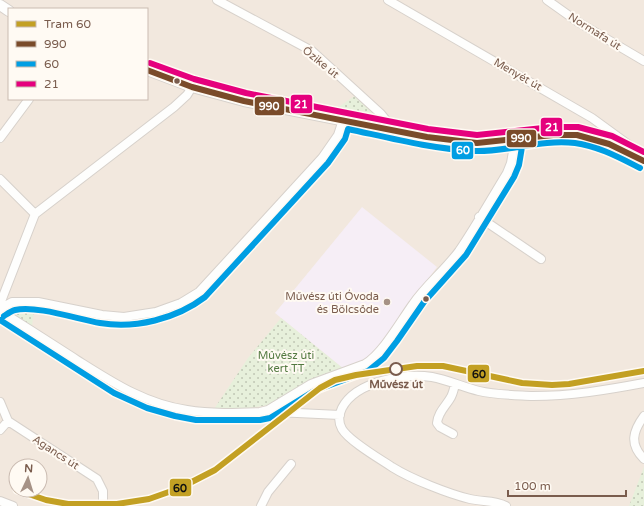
<svg xmlns="http://www.w3.org/2000/svg" width="644" height="506" font-family="'Varela Round',sans-serif">
<style>
.residential{fill:#f2e8de;fill-rule:evenodd}
.education{fill:#f6eef6}
.grass{fill:url(#grass-dots)}
.lines{fill:none;stroke-linecap:round;stroke-linejoin:round}
.minor-casing{stroke:#d7d1cb;stroke-width:10}
.tertiary-casing{stroke:#d7d1cb;stroke-width:12}
.minor{stroke:#fefefd;stroke-width:8}
.tertiary{stroke:#fefefd;stroke-width:10}
.bus-1-casing{stroke:#fffaf3;stroke-width:9}
.bus-2-casing{stroke:#fffaf3;stroke-width:9}
.bus-3-casing{stroke:#fffaf3;stroke-width:9}
.bus-1{stroke:#7a4b2a;stroke-width:6}
.bus-2{stroke:#009ee3;stroke-width:6}
.bus-3{stroke:#e5007d;stroke-width:6}
.tram-1-casing{stroke:#fffaf3;stroke-width:9}
.tram-1{stroke:#c3a023;stroke-width:6}
.bus-dot{fill:#7a5c4d;stroke:#fffaf3;stroke-width:1.5}
.poi-dot{fill:#a69286;stroke:#fffaf3;stroke-width:1.5}
.stop-dot{fill:#fffaf3;stroke:#7a5c4d;stroke-width:2}
.labels{text-anchor:middle;stroke-width:4;stroke-linejoin:round;paint-order:stroke}
.street-label{font-size:11px;fill:#7a5c4d;stroke:#fffaf3}
.poi-label{font-size:11px;fill:#7a5c4d;stroke:#fffaf3;text-anchor:end}
.park-label{font-size:11px;fill:#537a41;stroke:#fffaf3}
.stop-label{font-size:11px;font-weight:bold;fill:#7a5c4d;stroke:#fffaf3}
.line-badge{stroke:#fffaf3;stroke-width:1.5}
.badge-label{font-size:11px;text-anchor:middle;font-weight:bold;fill:#fff}
.pale-badge-label{font-size:11px;text-anchor:middle;font-weight:bold;fill:#111}
</style>
<defs>
<pattern id="grass-dots" width="8" height="8" patternUnits="userSpaceOnUse"><rect width="8" height="8" fill="#e7f0db"/><path d="M2 2h.1M6 6h.1" fill="none" stroke="#c0c6b4" stroke-width="1.8" stroke-linecap="round"/></pattern>
</defs>
<rect width="100%" height="100%" fill="#f9f5f0"/>
<!-- residential -->
<path class="residential" d="M0,0H644V506H0ZM9,9H147V99H9ZM16,466H40V490H16Z"/>
<!-- education -->
<path class="education" d="M362,207L437,267L370,357L345,370L275,313Z"/>
<!-- grass -->
<path class="grass" d="M356,95L380,117L378,119L331,112Z
M34,307L32,327L16,318L18,310Z
M281,318L345,370L269,405L250,408L214,409L248,358Z
M644,467V506H629Z"/>
<g class="lines">
<defs>
<path id="minor" d="M217,0L312,51L381,114L390,125L389,130
M388,0L592,118L629,145L638,158
M547,0L578,22L644,61
M0,138L29,99
M0,179L35,214
M35,214L174,107L187,95L192,87
M479,217L541,259
M0,304L35,214
M0,309L12,302H38L102,315L124,317L156,312L181,303L199,292L322,158L338,135L343,120
M0,311C26,327 52,344 77,360C112,382 145,404 187,410C211,414 236,413 260,412L268,410L276,412L340,415
M0,402L8,421L97,479L103,491V506
M268,410L311,384L365,364C383,353 400,322 413,304C426,285 445,270 459,251C476,226 491,199 507,173L511,163L515,140
M644,416C633,431 629,444 644,459
M0,430L8,421
M453,434L440,427L437,423C438,412 446,406 451,397C453,393 454,389 455,384
M0,501L13,506
M261,506L268,492L291,464
M506,506C494,500 483,502 470,499C449,494 411,479 392,467C380,459 349,441 342,429C338,422 339,414 342,408C356,381 405,373 432,377C448,380 463,387 479,391C496,395 515,395 533,396C571,396 607,390 644,383"/>
<path id="tertiary" d="M0,5L9,11
M147,70L192,87L244,101L427,137L477,143L553,135H577L591,138L609,144L644,161"/>
</defs>
<!-- minor casing -->
<use href="#minor" class="minor-casing"/>
<!-- tertiary casing -->
<use href="#tertiary" class="tertiary-casing"/>
<!-- minor -->
<use href="#minor" class="minor"/>
<!-- tertiary -->
<use href="#tertiary" class="tertiary"/>
<defs>
<path id="bus-1" d="M147,70L192,87L244,101L427,137L477,143L553,135H577L609,144L644,161"/>
<path id="bus-2" d="M4,316C7,314 11,311 15,310C36,305 77,319 100,323C135,329 176,319 205,297L328,163L345,139L348,129C390,138 432,149 475,151C508,152 541,139 575,143C598,146 620,158 640,168
M0,320L114,393L147,408L175,416L196,420H260L270,418L314,391L368,371L384,358L397,341L424,302L466,255L514,177L519,165L523,141"/>
<path id="bus-3" d="M150,63L194,79L246,93L428,129L477,135L552,127H578L612,136L644,152"/>
</defs>
<!-- bus-1 casing -->
<use href="#bus-1" class="bus-1-casing"/>
<!-- bus-2 casing -->
<use href="#bus-2" class="bus-2-casing"/>
<!-- bus-3 casing -->
<use href="#bus-3" class="bus-3-casing"/>
<!-- bus-1 -->
<use href="#bus-1" class="bus-1"/>
<!-- bus-2 -->
<use href="#bus-2" class="bus-2"/>
<!-- bus-3 -->
<use href="#bus-3" class="bus-3"/>
<defs>
<path id="tram-1" d="M17,490L46,500L68,504H117L149,499L180,488L215,470L320,388L335,380L356,375L417,366H443L522,383L552,385L569,384L644,371"/>
</defs>
<!-- tram-1 casing -->
<use href="#tram-1" class="tram-1-casing"/>
<!-- tram-1 -->
<use href="#tram-1" class="tram-1"/>
</g>
<!-- markers -->
<g class="bus-dot">
<circle cx="177" cy="81" r="3.5"/>
<circle cx="426" cy="299" r="3.5"/>
</g>
<circle class="poi-dot" cx="387" cy="302" r="4"/>
<circle class="stop-dot" cx="396" cy="369" r="6"/>
<g class="labels">
<!-- street labels -->
<g class="street-label">
<text transform="translate(595 31) rotate(32)" y="4">Normafa út</text>
<text transform="translate(321 62) rotate(39)" y="4">Őzike út</text>
<text transform="translate(518 74) rotate(30)" y="4">Menyét út</text>
<text transform="translate(56 452) rotate(33)" y="4">Agancs út</text>
</g>
<!-- poi labels -->
<g class="poi-label">
<text x="379" y="300">Művész úti Óvoda<tspan x="379" dy="13">és Bölcsőde</tspan></text>
</g>
<!-- park labels -->
<g class="park-label">
<text x="286" y="359">Művész úti<tspan x="286" dy="13">kert TT</tspan></text>
</g>
<!-- stop labels -->
<g class="stop-label">
<text x="396" y="388">Művész út</text>
</g>
</g>
<g class="line-badge">
<rect x="290" y="94" width="23" height="20" rx="4" fill="#e5007d"/>
<rect x="254" y="96" width="31" height="20" rx="4" fill="#7a4b2a"/>
<rect x="540" y="117" width="23" height="20" rx="4" fill="#e5007d"/>
<rect x="506" y="129" width="31" height="19" rx="4" fill="#7a4b2a"/>
<rect x="451" y="141" width="23" height="19" rx="4" fill="#009ee3"/>
<rect x="467" y="364" width="23" height="19" rx="4" fill="#c3a023"/>
<rect x="169" y="478" width="23" height="19" rx="4" fill="#c3a023"/>
</g>
<g class="badge-label">
<text x="301" y="108">21</text>
<text x="269" y="110">990</text>
<text x="552" y="131">21</text>
<text x="521" y="142">990</text>
<text x="463" y="154">60</text>
</g>
<g class="pale-badge-label">
<text x="479" y="378">60</text>
<text x="180" y="492">60</text>
</g>
<!-- legend -->
<rect x="8" y="8" width="140" height="92" fill="#fffaf3" stroke="#cabbb1"/>
<rect x="16" y="21" width="20" height="6" fill="#c3a023" stroke="#cabbb1"/>
<text x="44" y="28" font-size="12" fill="#7a5c4d">Tram 60</text>
<rect x="16" y="41" width="20" height="6" fill="#7a4b2a" stroke="#cabbb1"/>
<text x="44" y="48" font-size="12" fill="#7a5c4d">990</text>
<rect x="16" y="61" width="20" height="6" fill="#009ee3" stroke="#cabbb1"/>
<text x="44" y="68" font-size="12" fill="#7a5c4d">60</text>
<rect x="16" y="81" width="20" height="6" fill="#e5007d" stroke="#cabbb1"/>
<text x="44" y="88" font-size="12" fill="#7a5c4d">21</text>
<!-- north arrow -->
<g transform="translate(28 478) rotate(4)"><circle r="19" fill="#fffaf3" stroke="#cabbb1"/>
<path d="M0-3L7 15L0 10L-7 15Z" fill="#a69286"/>
<text y="-6" font-size="11" font-weight="bold" text-anchor="middle" fill="#7a5c4d">N</text>
</g>
<!-- scale -->
<path d="M508 490v6h118v-6" fill="none" stroke="#7a5c4d" stroke-width="2"/>
<text x="514" y="490" font-size="12" fill="#7a5c4d" stroke="#fffaf3" stroke-width="3" paint-order="stroke">100 m</text>
</svg>
